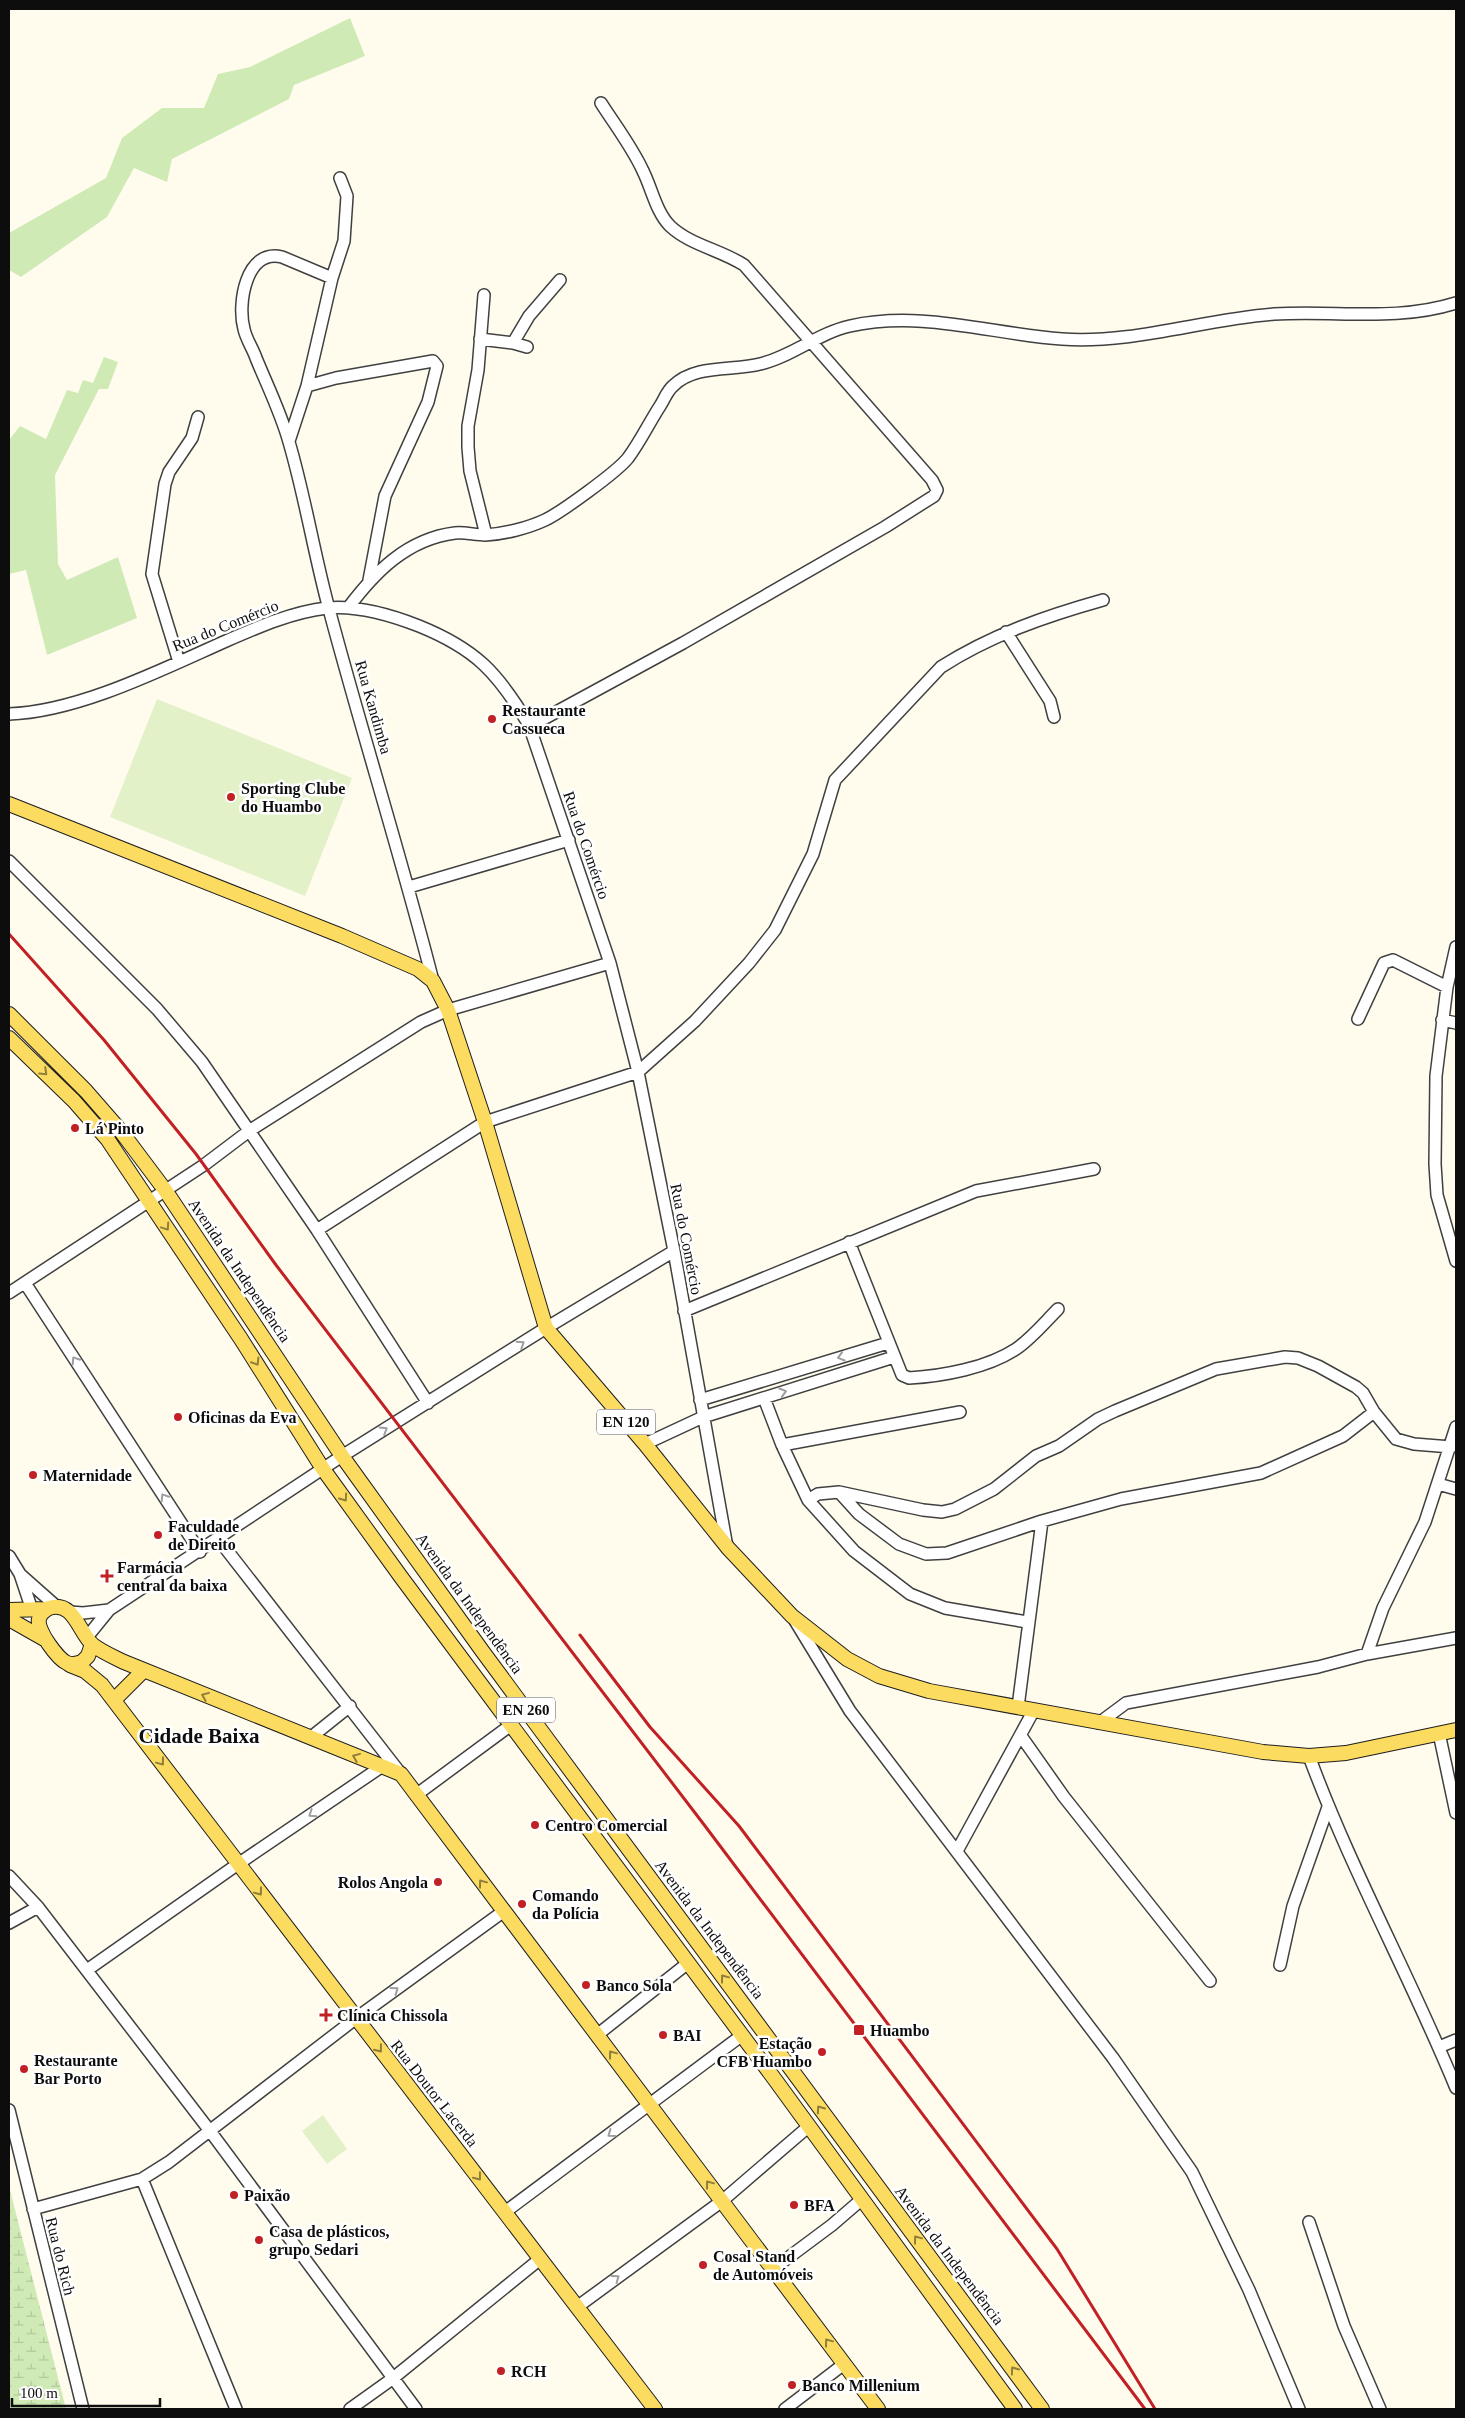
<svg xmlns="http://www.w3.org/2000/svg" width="1465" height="2418" font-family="'Times New Roman',serif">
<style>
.grass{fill:#d0eab6}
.wetland{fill:url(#wetland-marsh)}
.pitch{fill:#e2f1c8}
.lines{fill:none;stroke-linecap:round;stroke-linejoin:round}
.minor-casing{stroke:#404040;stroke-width:14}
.major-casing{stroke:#1e1e1e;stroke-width:16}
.minor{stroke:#fff;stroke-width:11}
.major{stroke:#fcdb61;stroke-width:14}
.rail{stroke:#c12124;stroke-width:3}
.oneway{stroke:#907e3b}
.oneway2{stroke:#9e9e9e}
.poi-dot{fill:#c12124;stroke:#fff;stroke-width:2}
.labels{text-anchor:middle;stroke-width:5;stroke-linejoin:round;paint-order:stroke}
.shield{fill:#fff;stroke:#565656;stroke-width:1}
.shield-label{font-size:15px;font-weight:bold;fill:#0d0d0d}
.street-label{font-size:16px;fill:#0d0d0d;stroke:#fff}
.poi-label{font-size:16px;font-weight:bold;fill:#0d0d0d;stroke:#fff;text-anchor:start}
.district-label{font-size:21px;font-weight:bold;fill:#0d0d0d;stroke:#fff}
</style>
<defs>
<pattern id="wetland-marsh" width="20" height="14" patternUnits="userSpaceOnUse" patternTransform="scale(1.25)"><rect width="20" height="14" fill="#d0eab6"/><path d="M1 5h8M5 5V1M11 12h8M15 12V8" fill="none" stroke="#b1c89b"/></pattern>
</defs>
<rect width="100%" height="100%" fill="#fffcee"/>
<!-- grass -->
<path class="grass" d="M350,18L365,56L294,85L289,99L172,159L167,182L134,168L107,217L21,277L9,270V233L106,178L122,138L162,108H204L218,74L250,67Z
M104,357L118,362L108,389H99L55,475L58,564L67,580L118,557L137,618L47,655L26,570L9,574V440L20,426L46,439L67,390L78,393L83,380L93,383Z"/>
<!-- wetland -->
<path class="wetland" d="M9,2186L66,2409H9Z"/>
<!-- pitch -->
<path class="pitch" d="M157,699L352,778L305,896L110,817Z
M323,2115L347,2149L327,2164L302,2131Z"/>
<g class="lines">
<defs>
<path id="minor" d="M332,278L282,257C246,248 237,304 244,329C246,339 253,349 256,358C267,385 281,413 289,442C305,496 314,554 329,609C362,733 401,856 433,981
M484,295L478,370L468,426V447L470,471L486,535
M480,339L513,343L527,347
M513,343L529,316L560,280
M307,386L336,378L433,361L437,366L428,402L385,496L369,580
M289,441L307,386L332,278L344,241L347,196L340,178
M348,608C375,572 407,539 455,533C465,532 475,535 485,535C504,534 528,528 545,520C560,513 617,472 628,458C640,442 649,423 660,406C664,400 667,391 673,386C695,364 733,371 760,364C791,357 818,333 850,326C922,310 991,334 1062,339C1134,344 1204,319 1274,314C1337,310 1395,322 1456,303
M1006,632L1050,701L1054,717
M179,662L152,574L165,484L169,472L192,438L198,417
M9,714C78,712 163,669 226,641C258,627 292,612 327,608C358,605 391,615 419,626C476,649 498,673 529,725L610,963L638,1072L674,1251L727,1547
M529,725L547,717L683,643L885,527L934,496L937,490L932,480L744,265C721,250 690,245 670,226C656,212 652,189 643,171C632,147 615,125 601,103
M9,861L157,1009L202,1062L317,1230L428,1403
M409,887L569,840
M1456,947L1447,987L1436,1076L1435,1164L1437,1195L1456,1261
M1358,1019L1384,963L1393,960L1447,987
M1442,1020L1456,1023
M317,1230L485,1122L638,1072L695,1021L749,963L775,930L813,854L835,780L941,667C991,635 1046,616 1103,600
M849,1242L902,1375L909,1378C943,1376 987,1368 1016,1349C1032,1338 1045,1322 1058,1309
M25,1283L200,1552
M9,1293L204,1165L249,1131L421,1022L448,1010L610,963
M684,1311L976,1191L1094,1169
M764,1398L782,1445L808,1500L854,1551L910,1594L945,1608L1027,1622
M700,1400L888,1343
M645,1444L703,1417L894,1357
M782,1445L960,1412
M1438,1484L1456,1489
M839,1492L859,1514L899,1544L926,1554L947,1553L1042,1521L1121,1499L1261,1473L1343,1436L1374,1412
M808,1500L818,1494L839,1492L923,1510L942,1512L955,1509L994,1489L1036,1456L1059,1446L1098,1419L1115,1411L1216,1369L1285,1357L1298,1358L1318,1366L1356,1387L1363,1393L1374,1412L1396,1439L1414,1444L1451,1447
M219,1540L401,1774
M9,1556L20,1574L32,1610
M21,1575L56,1606
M70,1612L83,1613L109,1610
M794,1619L850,1711L1113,2058L1192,2172L1249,2290L1299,2409
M87,1637L109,1610L342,1456L546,1328L674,1251
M1367,1654L1383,1608L1425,1522L1456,1427
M1018,1707L1042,1521
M1099,1723L1126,1703L1318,1667L1367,1654L1456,1638
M1439,1733L1456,1813
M1021,1736L1064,1797L1210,1981
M310,1738L350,1706
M1309,1756C1351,1870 1410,1976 1456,2088
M416,1795L511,1725
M957,1851L1034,1710
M9,1876L38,1907L210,2131L416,2409
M9,1923L38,1907
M1280,1965L1293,1906L1328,1807
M87,1970L238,1864L381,1767
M597,2035L688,1963
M1439,2047L1456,2040
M9,2110L83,2409
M142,2179L236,2409
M33,2209L142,2179L169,2162L355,2019L504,1911
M505,2212L741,2036
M1309,2222L1344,2326L1380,2409
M773,2269L832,2225L861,2200
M577,2307L722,2201L808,2127
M350,2409L392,2379L540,2259
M785,2409L844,2364"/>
<path id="major" d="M9,804L342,936L418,969L433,981L448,1010L485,1122L546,1328L645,1444L728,1548L792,1616L847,1659L879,1676L929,1691L1263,1752L1309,1756L1346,1753L1456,1730
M9,1014L86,1091L120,1130L165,1190L342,1456L483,1652L1042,2409
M9,1038L74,1101L108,1140L241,1339L323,1469L401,1577L776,2081L1015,2409
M9,1610L47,1609
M9,1619L46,1640
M92,1644L88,1656L82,1662C77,1664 73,1665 67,1663C58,1659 36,1630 39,1619C40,1614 45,1610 49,1608C74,1600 79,1633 93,1645C102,1652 114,1657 124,1662L401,1774L878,2409
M70,1665L85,1671L102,1685L655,2409
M114,1700L143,1671"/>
</defs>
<!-- minor casing -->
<use href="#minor" class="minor-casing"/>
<!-- major casing -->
<use href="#major" class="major-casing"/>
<!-- minor -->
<use href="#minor" class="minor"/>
<!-- major -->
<use href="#major" class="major"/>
<!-- rail -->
<path class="rail" d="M9,934L104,1040L196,1154L276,1265L702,1822L1145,2409
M580,1635L650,1727L739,1826L1057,2249L1155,2409"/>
</g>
<!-- one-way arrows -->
<defs><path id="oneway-chevron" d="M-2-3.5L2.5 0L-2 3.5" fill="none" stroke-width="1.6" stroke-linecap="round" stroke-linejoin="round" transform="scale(1.25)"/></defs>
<g class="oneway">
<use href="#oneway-chevron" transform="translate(44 1072) rotate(44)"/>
<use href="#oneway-chevron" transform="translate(166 1227) rotate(56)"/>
<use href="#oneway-chevron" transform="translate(256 1362) rotate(58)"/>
<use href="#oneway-chevron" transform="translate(344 1498) rotate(54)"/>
<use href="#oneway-chevron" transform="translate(205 1696) rotate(-158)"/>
<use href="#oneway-chevron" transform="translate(356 1757) rotate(-158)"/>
<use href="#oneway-chevron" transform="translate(161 1762) rotate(53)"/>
<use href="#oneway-chevron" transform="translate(482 1883) rotate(-127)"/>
<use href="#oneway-chevron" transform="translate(259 1892) rotate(53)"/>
<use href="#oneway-chevron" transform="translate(724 1978) rotate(-127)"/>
<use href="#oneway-chevron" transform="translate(379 2049) rotate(52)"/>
<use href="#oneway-chevron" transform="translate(612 2054) rotate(-127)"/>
<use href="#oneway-chevron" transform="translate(820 2109) rotate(-125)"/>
<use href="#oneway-chevron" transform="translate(478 2177) rotate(52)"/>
<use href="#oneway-chevron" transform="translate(709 2184) rotate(-127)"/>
<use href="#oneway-chevron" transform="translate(917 2239) rotate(-127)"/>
<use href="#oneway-chevron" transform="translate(828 2342) rotate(-127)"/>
<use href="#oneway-chevron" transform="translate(1014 2370) rotate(-126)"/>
</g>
<g class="oneway2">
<use href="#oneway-chevron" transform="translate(521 1344) rotate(-33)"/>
<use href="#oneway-chevron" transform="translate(841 1357) rotate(163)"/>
<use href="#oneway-chevron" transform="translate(75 1360) rotate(-123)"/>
<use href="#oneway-chevron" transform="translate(783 1392) rotate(-17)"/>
<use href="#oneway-chevron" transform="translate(384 1430) rotate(-32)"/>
<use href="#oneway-chevron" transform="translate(164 1497) rotate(-123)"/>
<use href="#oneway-chevron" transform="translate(312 1814) rotate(146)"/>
<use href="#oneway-chevron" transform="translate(395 1990) rotate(-36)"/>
<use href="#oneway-chevron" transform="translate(611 2134) rotate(144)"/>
<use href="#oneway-chevron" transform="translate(616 2278) rotate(-36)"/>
</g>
<!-- markers -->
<g class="poi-dot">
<circle cx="492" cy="719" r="5"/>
<circle cx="231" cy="797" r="5"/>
<circle cx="75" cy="1128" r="5"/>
<circle cx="178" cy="1417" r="5"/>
<circle cx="33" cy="1475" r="5"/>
<circle cx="158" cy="1535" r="5"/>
<path d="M104.5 1568.5h5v5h5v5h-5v5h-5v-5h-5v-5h5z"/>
<circle cx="535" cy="1825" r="5"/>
<circle cx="438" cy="1882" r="5"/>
<circle cx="522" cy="1904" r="5"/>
<circle cx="586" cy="1985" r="5"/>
<path d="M323.5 2007.5h5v5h5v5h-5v5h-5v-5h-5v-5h5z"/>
<rect x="853" y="2024" width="12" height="12" rx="2.5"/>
<circle cx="663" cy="2035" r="5"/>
<circle cx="822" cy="2052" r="5"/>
<circle cx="24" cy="2069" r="5"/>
<circle cx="234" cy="2195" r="5"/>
<circle cx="794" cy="2205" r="5"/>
<circle cx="259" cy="2240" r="5"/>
<circle cx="703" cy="2265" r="5"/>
<circle cx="501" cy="2371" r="5"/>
<circle cx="792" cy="2385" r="5"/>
</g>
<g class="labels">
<!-- shield labels -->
<g class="shield">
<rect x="597" y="1409.5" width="58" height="25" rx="4"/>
<rect x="497" y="1697.5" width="58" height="25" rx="4"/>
</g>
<g class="shield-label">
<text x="626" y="1427">EN 120</text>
<text x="526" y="1715">EN 260</text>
</g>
<!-- street labels -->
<g class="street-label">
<text transform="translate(225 625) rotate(-22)" y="6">Rua do Comércio</text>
<text transform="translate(374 707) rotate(74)" y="6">Rua Kandimba</text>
<text transform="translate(587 845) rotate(71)" y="6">Rua do Comércio</text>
<text transform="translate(687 1239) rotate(79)" y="6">Rua do Comércio</text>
<text transform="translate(240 1270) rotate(56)" y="6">Avenida da Independência</text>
<text transform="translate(470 1603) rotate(54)" y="6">Avenida da Independência</text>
<text transform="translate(710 1929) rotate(53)" y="6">Avenida da Independência</text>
<text transform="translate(435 2093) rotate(52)" y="6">Rua Doutor Lacerda</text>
<text transform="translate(950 2255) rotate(53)" y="6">Avenida da Independência</text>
<text transform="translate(61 2256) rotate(76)" y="6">Rua do Rich</text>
</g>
<!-- poi labels -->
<g class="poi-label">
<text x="502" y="716">Restaurante<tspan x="502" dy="18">Cassueca</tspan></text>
<text x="241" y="794">Sporting Clube<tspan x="241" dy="18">do Huambo</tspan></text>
<text x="85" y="1134">Lá Pinto</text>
<text x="188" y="1423">Oficinas da Eva</text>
<text x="43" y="1481">Maternidade</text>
<text x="168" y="1532">Faculdade<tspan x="168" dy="18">de Direito</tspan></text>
<text x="117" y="1573">Farmácia<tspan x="117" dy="18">central da baixa</tspan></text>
<text x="545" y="1831">Centro Comercial</text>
<text x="428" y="1888" text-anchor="end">Rolos Angola</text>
<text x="532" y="1901">Comando<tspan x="532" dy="18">da Polícia</tspan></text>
<text x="596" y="1991">Banco Sola</text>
<text x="337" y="2021">Clínica Chissola</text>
<text x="870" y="2036">Huambo</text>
<text x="673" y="2041">BAI</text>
<text x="812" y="2049" text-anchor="end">Estação<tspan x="812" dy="18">CFB Huambo</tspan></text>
<text x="34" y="2066">Restaurante<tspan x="34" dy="18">Bar Porto</tspan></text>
<text x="244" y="2201">Paixão</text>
<text x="804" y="2211">BFA</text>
<text x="269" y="2237">Casa de plásticos,<tspan x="269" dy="18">grupo Sedari</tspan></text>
<text x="713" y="2262">Cosal Stand<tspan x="713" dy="18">de Automóveis</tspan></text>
<text x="511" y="2377">RCH</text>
<text x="802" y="2391">Banco Millenium</text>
</g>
<!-- district labels -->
<g class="district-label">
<text x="199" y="1743">Cidade Baixa</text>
</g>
</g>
<!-- border -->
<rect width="1465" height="2418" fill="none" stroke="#0d0d0d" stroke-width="20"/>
<!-- scale -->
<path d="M12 2398v8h148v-8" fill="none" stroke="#0d0d0d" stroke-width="2.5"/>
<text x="20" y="2398" font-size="15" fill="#0d0d0d" stroke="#ffffff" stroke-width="4" paint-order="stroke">100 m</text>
</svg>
